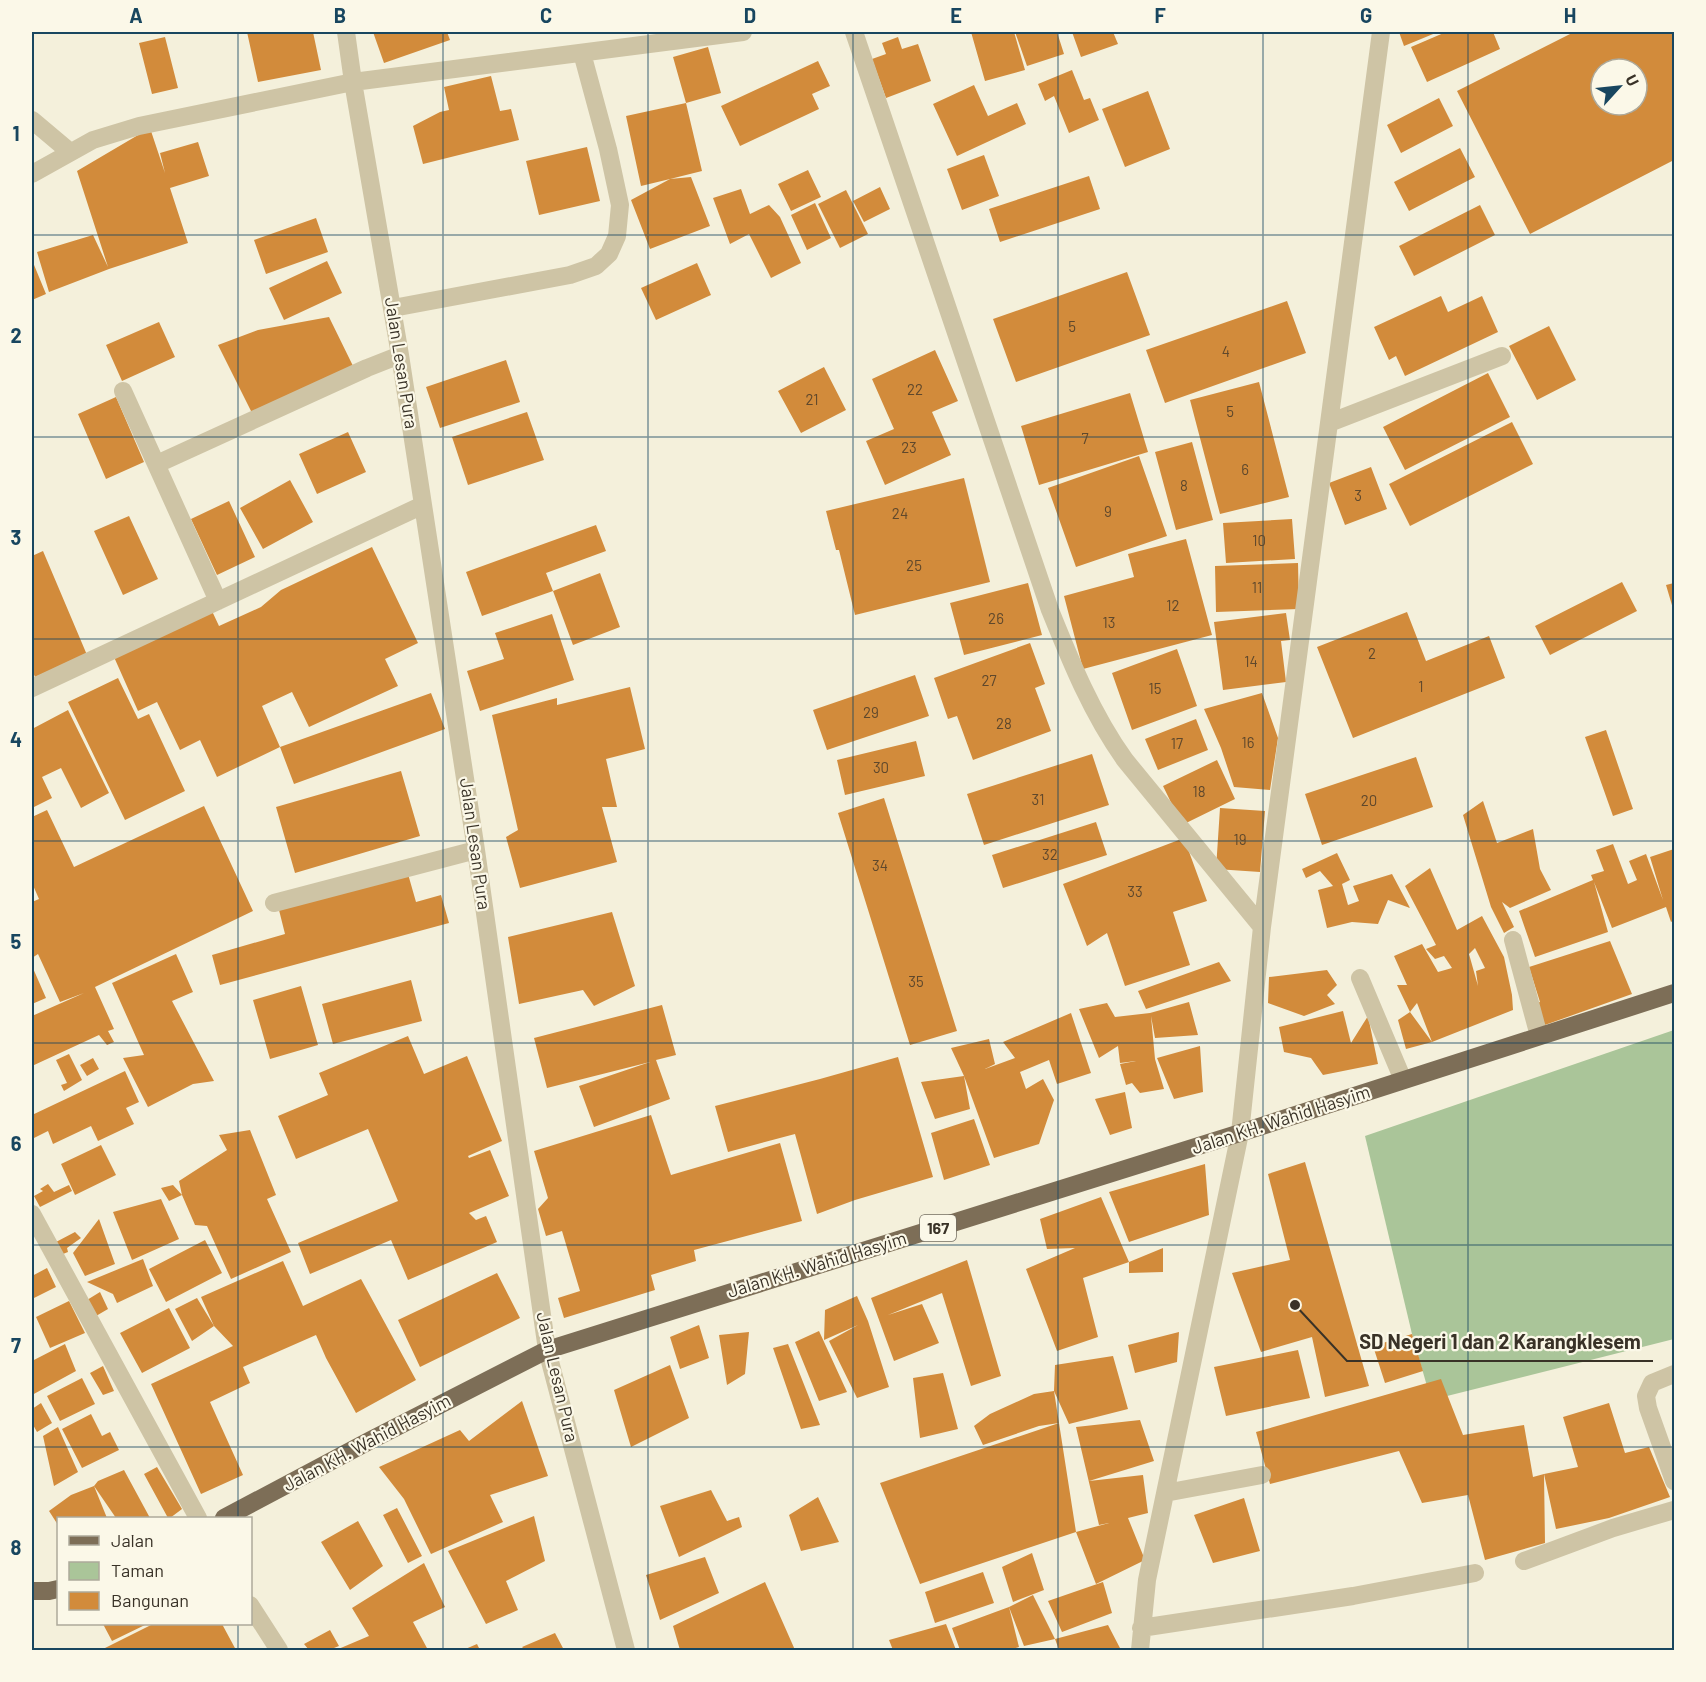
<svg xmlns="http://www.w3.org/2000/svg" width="1706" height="1682" font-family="Barlow,sans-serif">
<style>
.green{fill:#aac599}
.building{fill:#d28b3b;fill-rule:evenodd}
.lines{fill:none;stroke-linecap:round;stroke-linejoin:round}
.minor{stroke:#cec4a5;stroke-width:18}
.major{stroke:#7d6e57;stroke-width:18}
.grid{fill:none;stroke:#18465f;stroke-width:1.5;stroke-opacity:0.55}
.labels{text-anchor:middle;stroke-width:4.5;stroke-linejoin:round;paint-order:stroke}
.number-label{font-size:15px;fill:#5f482c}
.shield{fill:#fbf8e8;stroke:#736d61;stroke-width:1.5}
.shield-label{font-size:16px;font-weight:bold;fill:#393227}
.street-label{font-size:18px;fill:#393227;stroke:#fbf8e8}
.leader{fill:none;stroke:#393227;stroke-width:2}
.callout-dot{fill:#393227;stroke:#fbf8e8;stroke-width:2}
.callout-label{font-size:20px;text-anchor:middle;font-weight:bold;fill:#393227;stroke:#fbf8e8;stroke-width:4.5;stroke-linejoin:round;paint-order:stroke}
.neatline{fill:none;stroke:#18465f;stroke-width:2}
.grid-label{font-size:20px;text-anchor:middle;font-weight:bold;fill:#18465f}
</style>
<rect width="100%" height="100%" fill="#f4f0db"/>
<!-- green -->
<path class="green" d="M1674,1030V1339L1431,1400L1412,1334L1365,1136Z"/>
<!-- building -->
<path class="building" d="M247,32H313L321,70L258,82Z
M373,32H447L450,40L384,63Z
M971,32H1014L1025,70L985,81Z
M1015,32H1057L1064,54L1027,66Z
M1072,32H1113L1118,44L1081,57Z
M1399,32H1438L1404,46Z
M1446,32H1493L1500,49L1427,82L1411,47Z
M1574,32H1674V160L1530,234L1457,91ZM1601,69H1637V105H1601Z
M165,37L178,88L152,94L139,43Z
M898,37L902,49L918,44L931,81L886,98L872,59L886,54L882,43Z
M708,47L721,93L686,103L673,57Z
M818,61L830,86L812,94L819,109L740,146L721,106Z
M1072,70L1084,100L1090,98L1099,120L1069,133L1054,96L1045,101L1038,84Z
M491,76L500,111L511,109L519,140L423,164L413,126L440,112L449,110L444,87Z
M974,85L988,116L1017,103L1026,124L957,156L933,104Z
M1148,91L1170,149L1125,167L1102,109Z
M1439,98L1453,126L1401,153L1387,125Z
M686,103L702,171L670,179L691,177L710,226L650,249L631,200L670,179L641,186L626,116Z
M150,128L165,173L160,153L198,142L209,176L170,188L188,243L109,269L49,292L37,252L93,235L108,267L77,171Z
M587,147L600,201L539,215L526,161Z
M1460,148L1475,177L1409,211L1394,182Z
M984,155L999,196L962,210L947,169Z
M808,170L821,197L791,211L778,184Z
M1089,176L1100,209L1000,242L989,209Z
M880,187L890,209L864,222L853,201Z
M741,189L750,214L769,205L780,217L801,263L771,278L749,234L730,244L713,198Z
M846,190L868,234L840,248L818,204Z
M815,203L831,238L807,250L791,215Z
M1480,205L1495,235L1414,276L1399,246Z
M316,218L328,252L266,274L254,240Z
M32,260L46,294L32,300Z
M327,261L342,293L284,320L269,288Z
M697,263L711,295L656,320L641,288Z
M1127,272L1150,335L1016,382L993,319Z
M1441,296L1448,312L1482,296L1498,332L1405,376L1396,356L1389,360L1374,327Z
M1287,301L1306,353L1165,403L1146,350Z
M329,317L354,368L253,415L218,345L258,330Z
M159,322L175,357L122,381L106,345Z
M1549,326L1576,380L1537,400L1509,346Z
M935,350L958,401L932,412L951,455L885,485L866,441L894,429L872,379Z
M506,360L520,402L440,428L426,387Z
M824,367L846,410L801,433L778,391Z
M1488,373L1510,417L1405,470L1383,427Z
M1259,382L1289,497L1220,514L1190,400Z
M1130,393L1148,452L1039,485L1021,426Z
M116,397L144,462L106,479L78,414Z
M527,412L544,460L468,485L452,437Z
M1512,422L1533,464L1410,526L1389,484Z
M348,432L366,472L317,494L299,454Z
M1192,442L1213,520L1176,530L1155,452Z
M1139,456L1167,536L1076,567L1048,488Z
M1371,467L1387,509L1345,525L1329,483Z
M964,478L990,582L855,615L839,550H836L826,511Z
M290,480L313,522L263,549L240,508Z
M229,501L255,557L217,575L191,519Z
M129,516L158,579L123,595L94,531Z
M1292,519L1295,559L1226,563L1223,523Z
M596,525L606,551L546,573L553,591L600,573L620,627L573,645L553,591L482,616L466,572Z
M1186,539L1212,635L1083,669L1064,596L1134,577L1128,554Z
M372,547L418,643L385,659L398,686L309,727L292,692L262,706L280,747L431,693L445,729L294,784L280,747L217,777L200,740L180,750L157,702L138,711L114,657L212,611L219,626L261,607L281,590Z
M43,551L87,655L35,677L32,670V556Z
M1298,563L1299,609L1216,612L1215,566Z
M1622,582L1637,611L1550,655L1535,626Z
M1028,583L1042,635L964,655L950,603Z
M1674,583V612L1666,585Z
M1407,612L1426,661L1489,636L1505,678L1353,738L1317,647Z
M1286,613L1290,640L1281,641L1286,682L1223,690L1214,622Z
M552,614L574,680L480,711L467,671L504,659L495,633Z
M1030,643L1045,684L1035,688L1051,731L973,760L957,716L948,719L934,678Z
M1177,649L1197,706L1132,730L1112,673Z
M915,675L929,716L827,750L813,710Z
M118,678L138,719L149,714L185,791L125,820L68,702Z
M630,687L645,749L606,759L617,807H602L617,862L520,888L506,837L518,830L492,715L557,698V705Z
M1262,693L1278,738L1270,790L1234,787L1221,748L1204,709Z
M68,710L109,793L81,808L61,768L42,777L52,798L32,808V729Z
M1196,719L1208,750L1158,770L1145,739Z
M1606,730L1633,809L1613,816L1585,737Z
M916,741L925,776L845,795L837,760Z
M1092,754L1109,805L984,845L967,794Z
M1416,757L1433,807L1322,845L1305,794Z
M1217,760L1235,799L1182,825L1163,786Z
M401,771L420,836L295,873L276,807Z
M884,798L957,1031L910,1045L838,813Z
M1483,801L1497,843L1533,829L1540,869L1551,890L1510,908L1502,902L1514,927L1504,933L1491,907L1463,815Z
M204,806L253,911L95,987L114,1029L108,1031L114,1042L107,1045L99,1035L32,1066V1016L84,993L60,1002L38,954L32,958V902L39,899L32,883V817L47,810L74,867Z
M1220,808L1265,811L1260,872L1216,869Z
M1096,822L1107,855L1003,888L992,855Z
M1184,838L1207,901L1173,912L1190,965L1125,986L1107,933L1087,946L1063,884Z
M1613,844L1628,884L1637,880L1629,861L1646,854L1663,900L1650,857L1674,849V920L1671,922L1666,907L1612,928L1594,882L1608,932L1535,957L1519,911L1593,880L1591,875L1604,871L1596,850Z
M1337,853L1350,880L1342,884L1348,905L1359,901L1353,886L1392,874L1410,908L1388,900L1378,924L1352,922L1327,928L1318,890L1333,886L1320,871L1306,878L1302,869Z
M1430,868L1457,930L1482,916L1504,957L1512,995L1513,1010L1432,1042L1406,1049L1398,1020L1410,1012L1397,985H1407L1394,956L1422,944L1438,972L1452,968L1444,956L1435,959L1426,949L1436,945L1405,886ZM1475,948L1485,968L1476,971L1478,986L1469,954ZM1417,1003L1432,1042L1410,1012Z
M408,874L416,902L441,895L449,923L220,985L212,955L285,934L279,910Z
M612,912L635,986L594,1006L583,990L519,1004L508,937Z
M1610,941L1632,994L1542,1026L1534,1004L1540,1002L1529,967Z
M176,954L193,992L172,1001L214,1081L193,1084L148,1107L123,1058L144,1055L112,983Z
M1219,962L1231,981L1146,1009L1138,991Z
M32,966L46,998L32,1004Z
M1327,970L1337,985L1327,995L1335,1004L1304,1016L1268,1003L1269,977Z
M411,980L422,1021L333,1044L322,1004Z
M301,986L318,1045L270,1059L253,1000Z
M1189,1002L1198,1035L1155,1038L1151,1016L1155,1059L1164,1089L1140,1093L1132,1083L1126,1085L1120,1064L1136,1061L1120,1063L1118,1046L1099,1058L1079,1009L1107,1003L1115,1017L1150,1013Z
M662,1005L676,1055L656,1060L670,1099L594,1127L579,1086L650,1062L547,1088L534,1038Z
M1343,1011L1351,1043L1368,1016L1378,1064L1323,1075L1311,1058L1284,1052L1279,1027Z
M1071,1013L1091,1073L1057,1084L1049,1060L1020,1072L1026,1089L1043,1079L1054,1100L1039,1144L994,1158L964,1076L970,1109L935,1119L921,1082L964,1076L951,1048L989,1039L995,1064L985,1069L1015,1058L1003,1042Z
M408,1036L424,1074L467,1056L502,1141L468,1156L469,1158L490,1150L509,1196L469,1213L476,1220L486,1216L497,1242L408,1280L391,1240L310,1274L298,1243L398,1201L368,1129L296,1159L278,1116L328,1095L319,1073Z
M1200,1046L1203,1092L1174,1099L1157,1058Z
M69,1054L82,1080L64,1091L61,1085L67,1083L56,1060Z
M898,1057L933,1177L855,1200L817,1214L795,1134L728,1152L715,1106L820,1079Z
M93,1058L99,1069L87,1076L80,1065Z
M125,1071L139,1102L126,1108L134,1124L98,1141L91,1126L53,1144L48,1131L32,1139V1115Z
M1125,1092L1132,1128L1110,1135L1095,1099Z
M651,1115L671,1175L780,1143L802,1221L694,1250L696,1261L651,1275L655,1290L564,1318L558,1298L580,1291L562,1231L546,1236L538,1209L548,1198L534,1151Z
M974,1119L990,1165L944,1180L931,1133Z
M250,1130L276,1195L267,1199L291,1252L231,1279L207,1226L195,1225L182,1195L169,1201L161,1188L173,1185L182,1195L179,1181L227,1150L219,1135Z
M101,1145L116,1175L75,1195L61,1164Z
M1305,1162L1369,1386L1325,1397L1312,1337L1261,1352L1232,1273L1290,1260L1268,1174Z
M1205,1164L1209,1215L1129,1242L1109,1192Z
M48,1184L54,1192L69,1185L72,1191L40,1207L34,1196L43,1191L40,1189Z
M1101,1197L1129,1262L1083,1278L1098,1337L1057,1351L1026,1269L1075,1248L1047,1249L1040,1219Z
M161,1199L179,1239L132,1260L113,1212Z
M99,1219L115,1264L85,1276L73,1253Z
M75,1232L81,1238L67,1248L68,1252L63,1254L56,1242Z
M205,1240L222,1273L166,1302L149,1269Z
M1163,1248V1272L1129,1273V1262Z
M143,1259L153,1286L117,1303L113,1294L87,1282Z
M967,1260L1001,1376L971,1386L942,1293L888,1315L922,1304L939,1343L894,1361L871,1298Z
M283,1261L303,1306L361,1279L416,1380L356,1413L326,1358L316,1335L243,1367L250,1383L210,1402L243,1475L201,1494L151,1384L233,1346L214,1326L201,1297Z
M47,1268L56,1287L32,1299V1276Z
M497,1273L520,1318L420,1367L398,1320Z
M100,1292L108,1309L96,1316L87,1300Z
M857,1296L868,1321L889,1387L857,1398L829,1341L858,1325L824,1340L825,1310Z
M197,1298L214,1326L192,1341L175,1309Z
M69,1301L85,1333L50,1348L36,1317Z
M169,1308L190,1348L142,1373L120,1333Z
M699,1325L709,1358L680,1369L670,1337Z
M819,1331L847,1392L819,1401L795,1342Z
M749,1332L745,1374L727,1385L719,1335Z
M1179,1332L1177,1362L1135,1373L1128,1345Z
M1412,1334L1423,1371L1385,1383L1373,1346Z
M65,1344L76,1371L32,1395V1361Z
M788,1344L820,1425L801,1429L773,1348Z
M1298,1350L1310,1398L1226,1416L1214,1367Z
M1113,1356L1128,1409L1069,1424L1054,1391L1055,1365Z
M670,1365L689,1418L631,1447L614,1390Z
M103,1366L114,1391L103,1395L90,1373Z
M943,1373L958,1429L920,1438L913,1378Z
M82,1378L95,1404L60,1421L47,1396Z
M1441,1379L1463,1435L1524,1425L1533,1477L1544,1474L1545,1543L1485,1560L1468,1495L1422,1503L1399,1451L1270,1484L1256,1432Z
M1054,1391L1059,1423L1039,1426L983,1445L974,1426L990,1414L1034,1394Z
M522,1401L548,1476L490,1495L503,1522L431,1554L404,1499L379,1467L460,1430L469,1441Z
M41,1403L52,1423L37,1432L32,1423V1409Z
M1609,1403L1625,1453L1649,1447L1670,1497L1609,1518L1556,1529L1544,1474L1578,1467L1563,1417Z
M91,1414L102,1436L110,1432L119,1450L82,1468L62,1429Z
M1140,1420L1154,1461L1089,1481L1143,1475L1148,1513L1128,1518L1145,1560L1096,1584L1076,1532L920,1584L880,1483L1059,1423L1076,1532L1109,1523L1099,1525L1076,1427Z
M58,1427L78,1472L54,1486L43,1436Z
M157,1467L182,1509L170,1518H168L144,1474Z
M124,1470L150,1518H116L94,1486L98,1481Z
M94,1486L107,1518H58V1525L49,1511L71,1495Z
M711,1490L727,1521L739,1517L742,1527L679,1557L660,1506Z
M818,1497L839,1542L801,1551L789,1515Z
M1244,1498L1260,1551L1213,1563L1194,1515Z
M397,1508L422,1556L408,1563L383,1515Z
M534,1516L545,1561L506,1581L518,1610L486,1624L448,1551Z
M358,1521L383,1566L350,1590L321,1542Z
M1032,1553L1044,1590L1013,1602L1002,1567Z
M705,1557L719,1593L660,1620L646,1575Z
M424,1563L445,1607L413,1622L428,1650H336L369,1636L352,1608Z
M983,1572L994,1603L935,1623L925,1592Z
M765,1582L795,1650H728L726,1648L719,1650H680L673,1626Z
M1103,1582L1112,1613L1062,1632L1048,1601Z
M1033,1595L1055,1639L1108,1625L1121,1650H1059L1055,1639L1024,1646L1009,1607Z
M1009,1607L1019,1647L1010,1650H960L952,1628Z
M103,1624H147L112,1641Z
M153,1624H222L236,1650H101Z
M946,1624L956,1650H893L889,1640Z
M330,1630L339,1646L329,1650H309L304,1644Z
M555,1633L564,1650H525L522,1647Z
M477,1644L480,1650H463Z"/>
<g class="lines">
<!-- minor -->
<path class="minor" d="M346,32L353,82L400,355L476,850L547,1350L626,1650
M854,32L1050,610C1071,662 1092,714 1125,760L1262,927
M32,120L70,152
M32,174L93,140L139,126L353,82L743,32
M393,308L570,275L596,266L609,254L617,236L620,205L608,149L582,53
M123,391L218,601
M1329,423L1502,356
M157,464L367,368L400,355
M32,688L423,505
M274,903L476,850
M1513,940L1539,1036
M1360,978L1403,1080
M32,1214L198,1518
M1674,1374L1652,1383L1646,1396L1648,1408L1674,1481
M1165,1493L1262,1475
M1524,1561L1613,1528L1674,1510
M250,1605L279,1650
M1141,1628L1353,1596L1475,1573
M1140,1650L1147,1580L1240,1133L1262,927L1381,32"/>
<!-- major -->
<path class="major" d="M224,1518L371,1440L547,1350L1240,1133L1674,993
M32,1591H49L58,1589"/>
</g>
<!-- grid -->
<path class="grid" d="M238,32V1518M443,32V1650M648,32V1650M853,32V1650M1058,32V1650M1263,32V1650M1468,32V1650M32,235H1674M32,437H1674M32,639H1674M32,841H1674M32,1043H1674M32,1245H1674M32,1447H1674M238,1624V1650"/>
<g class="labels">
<!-- number labels -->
<g class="number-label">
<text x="1072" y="332">5</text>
<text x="1226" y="357">4</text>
<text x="915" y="395">22</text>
<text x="812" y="405">21</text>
<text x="1230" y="417">5</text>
<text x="1085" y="444">7</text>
<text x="909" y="453">23</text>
<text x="1245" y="475">6</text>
<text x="1184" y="491">8</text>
<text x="1358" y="501">3</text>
<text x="1108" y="517">9</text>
<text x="900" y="519">24</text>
<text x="1259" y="546">10</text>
<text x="914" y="571">25</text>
<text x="1257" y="593">11</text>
<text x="1173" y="611">12</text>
<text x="996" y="624">26</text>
<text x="1109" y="628">13</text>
<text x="1372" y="659">2</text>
<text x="1251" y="667">14</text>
<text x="989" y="686">27</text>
<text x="1421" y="692">1</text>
<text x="1155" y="694">15</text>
<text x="871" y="718">29</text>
<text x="1004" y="729">28</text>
<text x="1248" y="748">16</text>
<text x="1177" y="749">17</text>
<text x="881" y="773">30</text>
<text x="1199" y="797">18</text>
<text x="1038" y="805">31</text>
<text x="1369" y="806">20</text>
<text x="1240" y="845">19</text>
<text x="1050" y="860">32</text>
<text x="880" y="871">34</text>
<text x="1135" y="897">33</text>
<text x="916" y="987">35</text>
</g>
<!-- shield labels -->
<rect class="shield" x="920" y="1215" width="36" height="26" rx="4.5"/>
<g class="shield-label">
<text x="938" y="1234">167</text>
</g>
<!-- street labels -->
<g class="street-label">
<text transform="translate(401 363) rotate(81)" y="6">Jalan Lesan Pura</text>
<text transform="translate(475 844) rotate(82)" y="6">Jalan Lesan Pura</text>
<text transform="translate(1281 1120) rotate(-18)" y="6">Jalan KH. Wahid Hasyim</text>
<text transform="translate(817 1265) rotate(-17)" y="6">Jalan KH. Wahid Hasyim</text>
<text transform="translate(557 1377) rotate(77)" y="6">Jalan Lesan Pura</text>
<text transform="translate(367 1443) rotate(-28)" y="6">Jalan KH. Wahid Hasyim</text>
</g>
</g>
<!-- callouts -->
<path class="leader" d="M1295 1305L1347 1361H1653"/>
<circle class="callout-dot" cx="1295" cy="1305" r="6"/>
<g class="callout-label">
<text x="1500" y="1349">SD Negeri 1 dan 2 Karangklesem</text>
</g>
<!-- border -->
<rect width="1706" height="1682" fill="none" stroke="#fbf8e8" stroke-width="66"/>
<!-- legend -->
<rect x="57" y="1517" width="195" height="108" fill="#fbf8e8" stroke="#ada99b" stroke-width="1.5"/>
<rect x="69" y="1536" width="30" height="9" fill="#7d6e57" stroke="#ada99b" stroke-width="1.5"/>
<text x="111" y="1547" font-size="18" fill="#393227">Jalan</text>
<rect x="69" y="1562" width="30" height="18" fill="#aac599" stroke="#ada99b" stroke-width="1.5"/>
<text x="111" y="1577" font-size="18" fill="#393227">Taman</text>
<rect x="69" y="1592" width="30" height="18" fill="#d28b3b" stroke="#ada99b" stroke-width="1.5"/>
<text x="111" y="1607" font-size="18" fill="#393227">Bangunan</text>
<!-- north arrow -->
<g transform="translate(1619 87) rotate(63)"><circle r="28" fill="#fbf8e8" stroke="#ada99b" stroke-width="1.5"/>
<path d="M0-4.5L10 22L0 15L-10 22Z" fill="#18465f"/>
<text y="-9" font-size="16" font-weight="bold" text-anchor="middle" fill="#393227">U</text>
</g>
<rect x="33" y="33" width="1640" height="1616" class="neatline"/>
<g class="grid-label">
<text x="136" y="23">A</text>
<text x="340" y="23">B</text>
<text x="546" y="23">C</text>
<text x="750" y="23">D</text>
<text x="956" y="23">E</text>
<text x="1160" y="23">F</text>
<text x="1366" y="23">G</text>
<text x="1570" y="23">H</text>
<text x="16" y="141">1</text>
<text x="16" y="343">2</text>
<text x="16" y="545">3</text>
<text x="16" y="747">4</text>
<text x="16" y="949">5</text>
<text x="16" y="1151">6</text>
<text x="16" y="1353">7</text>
<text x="16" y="1555">8</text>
</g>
</svg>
